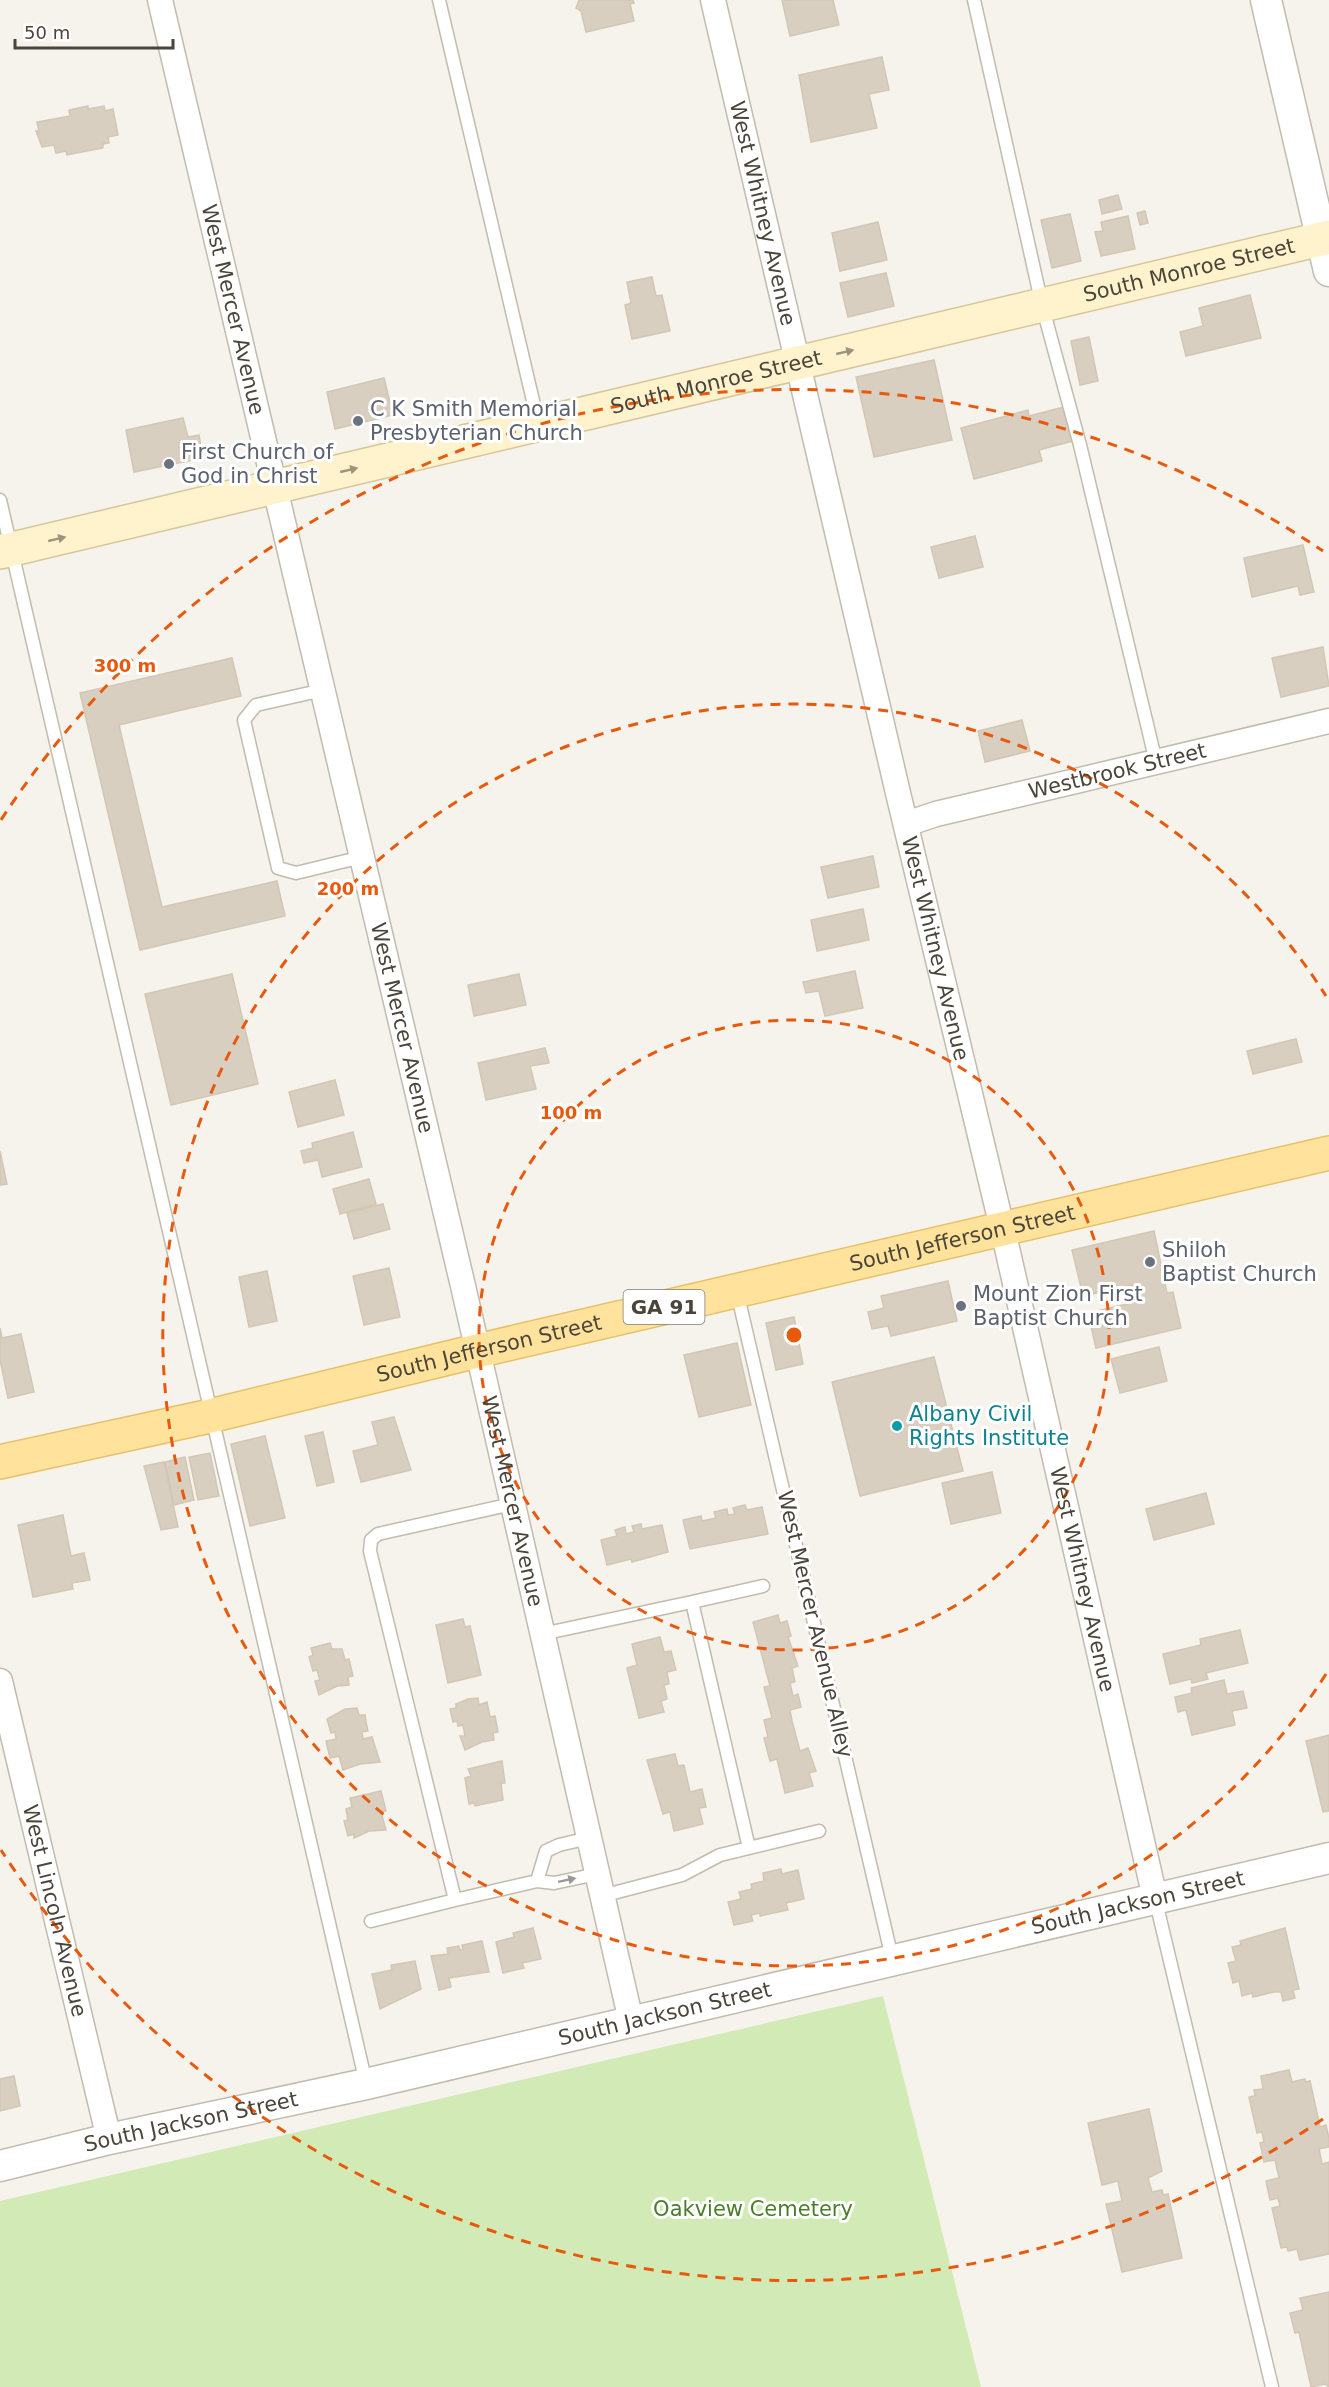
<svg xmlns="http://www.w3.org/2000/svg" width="1329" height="2387" font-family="'DejaVu Sans',sans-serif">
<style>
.green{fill:#d2eab5}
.building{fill:#d8cfc1;stroke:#d3c7b4;stroke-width:1.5}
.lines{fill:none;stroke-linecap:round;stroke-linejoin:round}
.service-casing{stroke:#c2bbae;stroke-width:15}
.minor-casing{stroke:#c2bbae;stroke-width:27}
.tertiary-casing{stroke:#c2bbae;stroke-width:33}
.secondary-casing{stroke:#d6c79b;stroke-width:36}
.primary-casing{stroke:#e6c16a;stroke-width:36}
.service{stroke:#fff;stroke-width:12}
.minor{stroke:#fff;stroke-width:24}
.tertiary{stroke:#fff;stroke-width:30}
.secondary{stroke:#fff3cd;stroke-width:33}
.primary{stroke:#ffe39c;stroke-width:33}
.oneway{fill:#9c937c}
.oneway2{fill:#9c9892}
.ring{fill:none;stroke:#e8590c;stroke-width:3;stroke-dasharray:10 8}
.worship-dot{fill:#6b7280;stroke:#fff;stroke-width:2}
.culture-dot{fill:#0f9aa8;stroke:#fff;stroke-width:2}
.labels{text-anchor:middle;stroke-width:6;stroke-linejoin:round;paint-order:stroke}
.shield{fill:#fff;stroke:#817c74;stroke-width:1.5}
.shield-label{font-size:20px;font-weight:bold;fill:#4b4439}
.street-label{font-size:21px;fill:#4b4439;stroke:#fff}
.worship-label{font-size:21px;fill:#5b616d;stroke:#fff;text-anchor:start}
.culture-label{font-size:21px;fill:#0d838f;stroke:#fff;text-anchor:start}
.park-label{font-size:21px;fill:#4a7f2a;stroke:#fff}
.centre{fill:#e8590c;stroke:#fff;stroke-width:3}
.ring-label{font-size:18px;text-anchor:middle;font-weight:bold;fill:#e8590c;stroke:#fff;stroke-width:6;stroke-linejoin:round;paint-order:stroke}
</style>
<rect width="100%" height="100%" fill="#f6f3ec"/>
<!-- green -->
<path class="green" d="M883,1996L981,2387H0V2201Z"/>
<!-- building -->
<path class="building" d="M579,0H633L634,3L630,4L634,21L586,32L581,11L576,8Z
M782,0H833L839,25L790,36Z
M882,57L889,90L869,94L877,128L811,142L799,75Z
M88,106V109L104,106L105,111L113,109L118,135L108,137L109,143L103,144V148L67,155L66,151L56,153L54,145L42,147L36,131H39L37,122L70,116L69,110Z
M1118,195L1122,209L1102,214L1099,200Z
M1145,211L1148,223L1140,225L1137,213Z
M1070,214L1081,261L1052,268L1041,220Z
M1128,216L1135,249L1101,256L1095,232L1103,231L1101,222Z
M878,222L887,260L840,271L832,233Z
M886,273L894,306L848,317L840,283Z
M652,277L656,296L662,295L670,331L632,339L625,305L631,303L627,282Z
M1250,295L1261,338L1186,356L1180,332L1203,326L1199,308Z
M1089,337L1098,381L1080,385L1071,341Z
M934,360L952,440L874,457L856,377Z
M384,378L393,415L335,429L327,392Z
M1064,407L1073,441L1039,450L1042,461L974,479L961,428L1028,410L1029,416Z
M183,418L188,437L199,435L203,458L134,472L126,430Z
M975,536L983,567L939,578L931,547Z
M1303,545L1314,592L1300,595L1298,586L1252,597L1244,558Z
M1323,647L1329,686L1281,697L1272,658Z
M232,658L241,696L119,725L162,907L277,881L285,916L140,950L80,693Z
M1022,720L1030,751L985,762L978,731Z
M873,856L879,887L828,898L821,867Z
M863,909L869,940L817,951L811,920Z
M855,971L863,1008L825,1016L819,991L806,993L803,982Z
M232,974L258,1084L171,1105L145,994Z
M519,974L526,1005L474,1016L468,985Z
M1296,1039L1302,1062L1253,1074L1247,1051Z
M545,1048L549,1063L530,1066L536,1089L486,1100L478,1063Z
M335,1080L344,1115L298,1127L289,1092Z
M353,1132L362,1167L322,1177L318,1160L304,1163L301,1151L313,1148L312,1143Z
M0,1151L7,1184L0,1185Z
M369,1179L376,1204L340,1214L333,1189Z
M383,1204L390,1229L354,1239L347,1213Z
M1154,1231L1167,1293L1173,1292L1181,1328L1096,1348L1088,1313L1140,1301L1138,1291L1134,1292L1132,1285L1083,1296L1072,1250Z
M389,1268L400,1317L364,1325L353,1276Z
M267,1271L277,1321L249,1327L239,1277Z
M948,1281L957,1321L891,1336L888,1326L872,1329L868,1312L884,1308L881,1296Z
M794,1317L803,1364L776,1370L766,1323Z
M0,1328L2,1338L21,1334L34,1392L8,1398L0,1360Z
M737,1343L751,1405L699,1417L684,1355Z
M1159,1347L1167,1381L1120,1393L1111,1359Z
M934,1357L963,1471L860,1496L832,1382Z
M394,1417L411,1470L361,1482L353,1451L378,1445L372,1422Z
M323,1432L334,1482L317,1486L305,1436Z
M265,1436L285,1518L250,1526L231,1444Z
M210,1453L219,1496L198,1500L189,1457Z
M185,1457L194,1500L174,1505L165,1462Z
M164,1462L178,1527L161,1530L144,1466Z
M992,1472L1001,1513L951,1524L942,1483Z
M1206,1493L1214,1524L1154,1540L1146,1509Z
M745,1505L747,1510L762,1507L768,1534L690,1549L683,1520L701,1516L702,1521L716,1518L714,1512L727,1509L728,1515L735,1514L733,1508Z
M63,1515L71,1556L84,1553L90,1580L72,1583L73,1589L33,1597L18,1525Z
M641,1524L642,1529L662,1525L668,1552L632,1562L631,1559L607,1565L601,1540L617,1536L615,1530L625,1527L626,1534L634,1532L632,1526Z
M778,1615L780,1623L787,1621L791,1636L788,1637L798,1666L792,1668L795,1682L790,1683L793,1696L798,1694L801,1707L790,1710L792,1721L800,1751L808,1748L816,1771L809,1773L813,1786L785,1793L777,1759L770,1761L764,1738L768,1737L764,1720L772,1718L764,1687L770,1686L753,1622Z
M463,1619L465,1627L470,1626L481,1675L448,1683L436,1625Z
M1240,1630L1248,1663L1206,1673L1208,1679L1192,1683L1191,1679L1170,1684L1163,1654L1201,1645L1200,1639Z
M660,1637L664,1652L671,1651L676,1670L667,1672L669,1684L664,1685L667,1699L661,1701L664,1712L639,1718L627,1668L637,1665L632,1644Z
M330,1643L332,1649H342L345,1660L349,1659L353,1676L348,1677L349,1685L337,1686L319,1695L315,1681L320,1680L317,1670L313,1671L309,1657L313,1655L311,1648Z
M1224,1680L1227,1694L1243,1691L1247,1708L1232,1711L1235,1725L1192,1735L1186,1710L1178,1712L1175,1697L1192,1693L1191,1688Z
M478,1698L479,1705L487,1702L490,1717L495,1716L498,1732L493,1733L494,1740L482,1742L465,1750L460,1736H465L463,1725L458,1726L457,1721L453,1722L450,1709L456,1708V1704L468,1699Z
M357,1708L359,1715H365L366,1722L368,1731L362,1732L363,1739L372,1737L380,1762L360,1764L343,1770L339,1756L330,1758L326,1741L336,1739L335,1732L331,1733L327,1719L345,1709Z
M1329,1735V1811L1323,1812L1306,1741Z
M675,1754L678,1766L684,1765L690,1792L702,1789L706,1807L699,1808L703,1824L674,1831L670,1812L663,1814L647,1760Z
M502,1761L505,1783H501L503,1800L475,1806L474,1803L469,1804L465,1778L471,1776L468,1769Z
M381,1791L386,1811L381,1812L386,1830L369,1831L354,1838V1834L348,1836L344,1821L348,1820L346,1809L352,1807L350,1798Z
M781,1869L782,1874L798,1870L804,1899L786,1903L788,1910L760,1916V1913L751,1915L753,1921L734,1925L728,1902L741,1899L739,1892L752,1889L751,1884L764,1881L763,1873Z
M533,1928L541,1959L522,1963L524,1968L503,1973L496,1942L514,1937L513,1933Z
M1285,1928L1299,1989L1293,1990L1295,1998L1283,2001L1281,1992H1274L1253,1997L1252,1993L1242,1996L1239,1981L1233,1983L1228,1963L1236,1961L1232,1947L1241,1945L1240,1941Z
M482,1941L489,1972L449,1978L451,1987L439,1990L431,1956L448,1954L447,1948L459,1946L460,1950H463L462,1945Z
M415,1961L421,1989L380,2009L372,1974L392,1970L391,1965Z
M1289,2070L1292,2082L1305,2079V2082L1310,2081L1320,2127L1326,2125L1329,2138V2147L1319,2149L1322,2164L1329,2162V2254L1300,2260L1297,2249L1288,2251L1287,2247L1281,2248L1272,2208L1280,2206L1278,2198L1270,2200L1266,2181L1279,2178L1275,2160L1264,2162L1260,2143L1264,2142L1262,2132L1257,2133L1249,2097L1255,2096L1254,2090L1263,2089L1261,2076Z
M14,2076L20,2106L0,2111V2079Z
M1149,2109L1162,2171L1148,2178L1152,2192L1162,2190L1163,2195L1168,2194L1182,2258L1122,2272L1106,2204L1122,2201L1118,2181L1102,2185L1088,2123Z
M1329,2292V2387L1325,2384L1311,2387L1299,2332L1295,2333L1290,2313L1303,2310L1300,2298Z"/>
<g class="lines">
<defs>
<path id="service" d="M439,0L538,422
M974,0L1042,305L1080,445L1156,762
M0,500L366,2083
M323,690L256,705L244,720L278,868L296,873L362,857
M737,1292L892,1958
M512,1504L378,1534L371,1540L370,1551L455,1900L537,1881L554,1883L597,1874
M542,1634L692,1602
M749,1848L692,1602L763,1586
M537,1881L546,1851L559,1845L589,1838
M602,1896L682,1875L720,1855L819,1831
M1155,1898L1272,2387
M371,1921L455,1900"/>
<g id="minor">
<path id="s1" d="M160,0L463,1286L631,2021"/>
<path id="s2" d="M713,0L898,793L1007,1248L1155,1898"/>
<path id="s3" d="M906,824L936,814L1329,721"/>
<path id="s4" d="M0,1681L109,2139"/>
</g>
<g id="tertiary">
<path d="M1266,0L1329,271"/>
<path id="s5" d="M0,2166L109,2139L366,2084L1329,1858"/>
</g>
<g id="secondary">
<path id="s6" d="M0,552L1329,237"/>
</g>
<g id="primary">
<path id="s7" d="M0,1462L210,1416L477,1351L1329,1153"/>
</g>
</defs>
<!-- service casing -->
<use href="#service" class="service-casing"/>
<!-- minor casing -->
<use href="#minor" class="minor-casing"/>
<!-- tertiary casing -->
<use href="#tertiary" class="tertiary-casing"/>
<!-- secondary casing -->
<use href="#secondary" class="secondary-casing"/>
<!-- primary casing -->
<use href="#primary" class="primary-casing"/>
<!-- service -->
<use href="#service" class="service"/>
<!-- minor -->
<use href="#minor" class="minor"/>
<!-- tertiary -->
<use href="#tertiary" class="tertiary"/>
<!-- secondary -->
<use href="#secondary" class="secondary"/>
<!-- primary -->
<use href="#primary" class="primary"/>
</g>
<!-- one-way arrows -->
<defs><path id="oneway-solid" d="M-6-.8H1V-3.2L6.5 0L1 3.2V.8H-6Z" transform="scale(1.5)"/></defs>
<g class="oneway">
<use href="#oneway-solid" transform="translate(845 352) rotate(-13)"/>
<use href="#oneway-solid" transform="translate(349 470) rotate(-13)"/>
<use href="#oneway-solid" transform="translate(57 539) rotate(-13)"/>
</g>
<use class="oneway2" href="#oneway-solid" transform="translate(567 1880) rotate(-12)"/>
<!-- distance rings -->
<g class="ring">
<circle cx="794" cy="1335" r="315"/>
<path d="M1326 1674A631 631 0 1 1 1326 996"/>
<path d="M1323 2119A946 946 0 0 1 1 1850M1 820A946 946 0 0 1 1323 551"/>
</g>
<!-- markers -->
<g class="worship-dot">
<circle cx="358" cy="421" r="6"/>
<circle cx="169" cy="464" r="6"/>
<circle cx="1150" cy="1262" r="6"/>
<circle cx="961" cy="1306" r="6"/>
</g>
<circle class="culture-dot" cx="897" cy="1426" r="6"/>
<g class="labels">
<!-- shield labels -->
<rect class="shield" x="623.5" y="1290" width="81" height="34" rx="4.5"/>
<g class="shield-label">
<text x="664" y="1314">GA 91</text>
</g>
<!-- street labels -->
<g class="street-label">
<text dy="7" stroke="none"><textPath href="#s2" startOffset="219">West Whitney Avenue</textPath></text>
<text dy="7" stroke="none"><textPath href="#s6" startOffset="1222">South Monroe Street</textPath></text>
<text dy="7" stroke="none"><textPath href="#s1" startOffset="318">West Mercer Avenue</textPath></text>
<text dy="7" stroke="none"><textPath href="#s6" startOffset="736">South Monroe Street</textPath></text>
<text dy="7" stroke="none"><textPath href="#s3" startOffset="218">Westbrook Street</textPath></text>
<text dy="7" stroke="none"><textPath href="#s2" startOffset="974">West Whitney Avenue</textPath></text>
<text dy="7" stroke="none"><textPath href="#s1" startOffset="1056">West Mercer Avenue</textPath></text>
<text dy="7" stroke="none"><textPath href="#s7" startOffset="988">South Jefferson Street</textPath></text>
<text dy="7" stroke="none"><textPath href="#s7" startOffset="502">South Jefferson Street</textPath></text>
<text dy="7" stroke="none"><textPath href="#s1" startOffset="1542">West Mercer Avenue</textPath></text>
<text dy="7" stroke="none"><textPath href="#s2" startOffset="1622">West Whitney Avenue</textPath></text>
<text transform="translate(815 1624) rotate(77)" y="7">West Mercer Avenue Alley</text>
<text dy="7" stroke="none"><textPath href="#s5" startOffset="1168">South Jackson Street</textPath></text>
<text dy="7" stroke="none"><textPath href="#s4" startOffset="236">West Lincoln Avenue</textPath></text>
<text dy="7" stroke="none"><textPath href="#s5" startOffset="682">South Jackson Street</textPath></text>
<text dy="7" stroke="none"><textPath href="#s5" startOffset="196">South Jackson Street</textPath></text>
</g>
<!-- worship labels -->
<g class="worship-label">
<text x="370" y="416">C K Smith Memorial<tspan x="370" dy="24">Presbyterian Church</tspan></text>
<text x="181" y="459">First Church of<tspan x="181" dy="24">God in Christ</tspan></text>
<text x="1162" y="1257">Shiloh<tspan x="1162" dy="24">Baptist Church</tspan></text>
<text x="973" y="1301">Mount Zion First<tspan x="973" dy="24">Baptist Church</tspan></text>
</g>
<!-- culture labels -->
<g class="culture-label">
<text x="909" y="1421">Albany Civil<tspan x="909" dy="24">Rights Institute</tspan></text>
</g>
<!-- park labels -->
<g class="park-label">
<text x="753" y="2216">Oakview Cemetery</text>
</g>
</g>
<circle cx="794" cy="1335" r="9" class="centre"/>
<g class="ring-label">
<text x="125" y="672">300 m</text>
<text x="348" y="895">200 m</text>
<text x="571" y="1119">100 m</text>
</g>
<!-- scale -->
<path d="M15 39v9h158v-9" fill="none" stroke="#4b4439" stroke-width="3"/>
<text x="24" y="39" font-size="18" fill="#4b4439" stroke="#ffffff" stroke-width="4.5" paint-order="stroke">50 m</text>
</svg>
